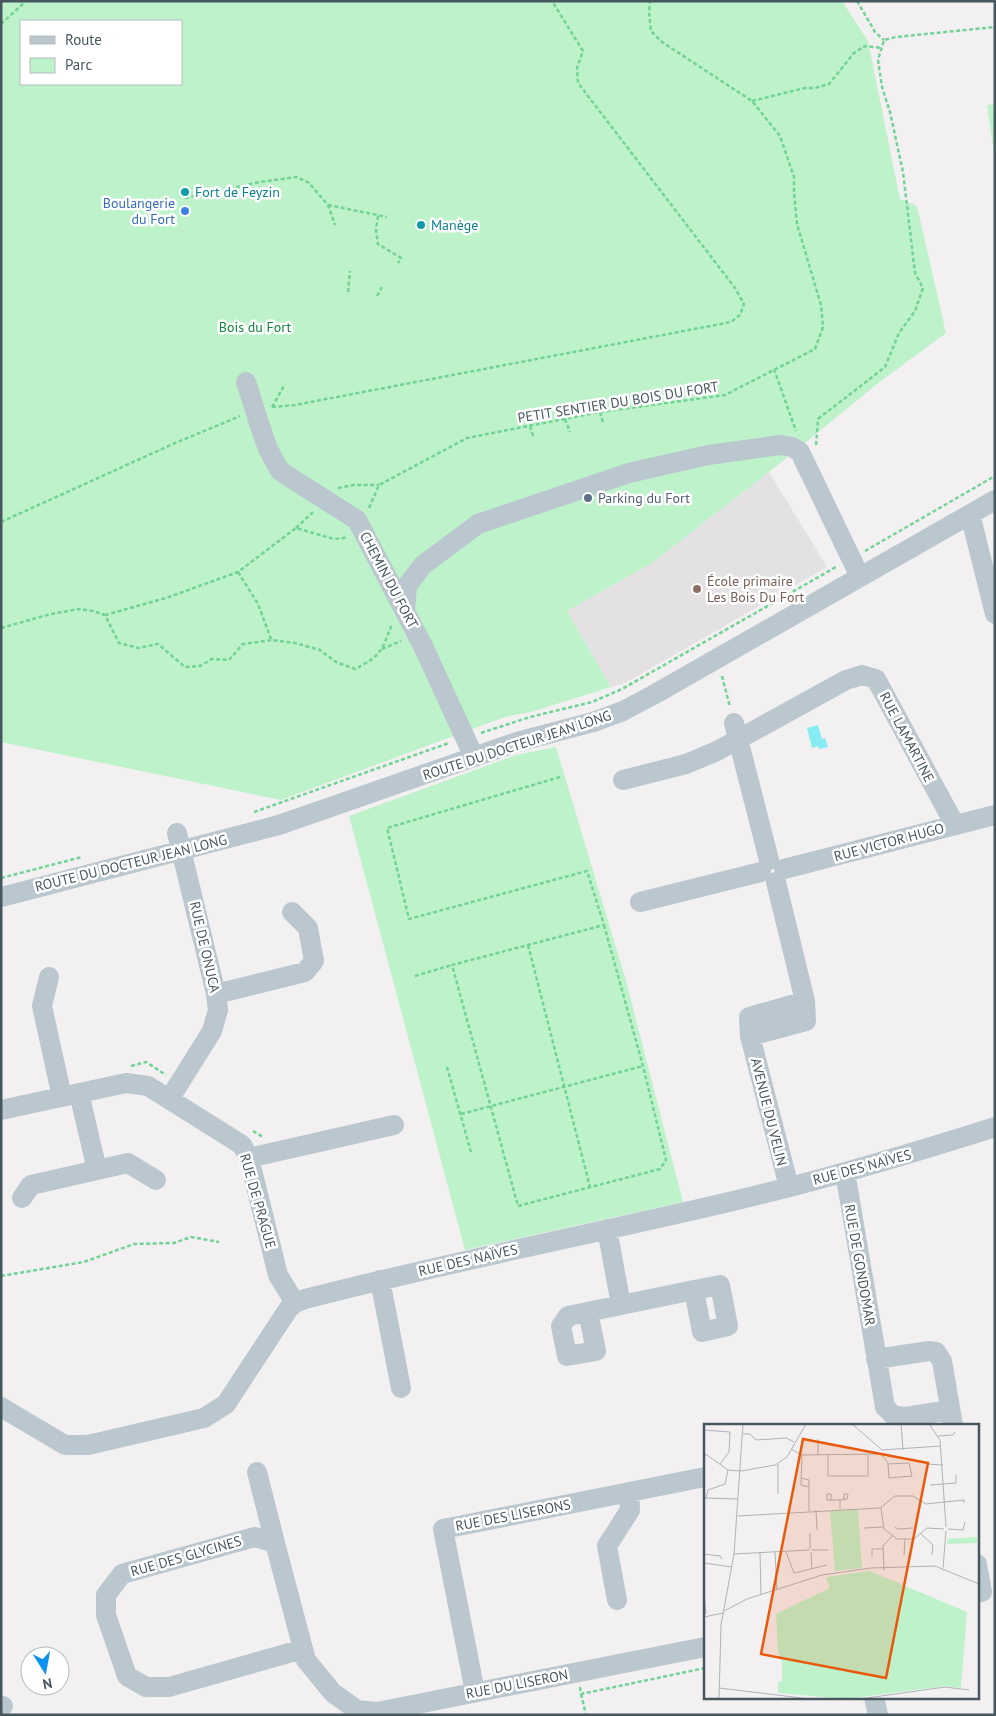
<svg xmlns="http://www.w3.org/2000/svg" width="996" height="1716" font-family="'PT Sans',sans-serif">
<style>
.education{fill:#e4e1e3}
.green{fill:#bdf2ca;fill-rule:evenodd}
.water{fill:#87ebf2}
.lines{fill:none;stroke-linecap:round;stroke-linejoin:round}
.path{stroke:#72d395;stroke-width:2.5;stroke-dasharray:4 2.5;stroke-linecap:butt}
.minor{stroke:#bbc7ce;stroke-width:20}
.minor-bridge{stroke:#bbc7ce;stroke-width:20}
.culture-dot{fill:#0f9aa8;stroke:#fff;stroke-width:2}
.shop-dot{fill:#3f7fe0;stroke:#fff;stroke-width:2}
.service-dot{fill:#5c6f8a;stroke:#fff;stroke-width:2}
.education-dot{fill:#8d6e63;stroke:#fff;stroke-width:2}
.labels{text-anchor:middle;stroke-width:5;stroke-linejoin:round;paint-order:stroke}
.culture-label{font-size:14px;fill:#0d838f;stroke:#fff;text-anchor:start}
.shop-label{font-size:14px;fill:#366cbe;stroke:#fff;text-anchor:end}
.park-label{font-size:14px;fill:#11873b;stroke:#fff}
.street-label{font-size:14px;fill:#47575f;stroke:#fff}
.service-label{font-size:14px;fill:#4e5e75;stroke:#fff;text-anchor:start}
.education-label{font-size:14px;fill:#785e54;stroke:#fff;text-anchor:start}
.inset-road{fill:none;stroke:#aeb3b7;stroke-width:1}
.view{fill:#e8590c;fill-opacity:0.15;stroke:#e8590c;stroke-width:2.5}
.inset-edge{fill:none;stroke:#47575f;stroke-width:2.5}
</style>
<rect width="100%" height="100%" fill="#f3f0f1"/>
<!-- education -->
<path class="education" d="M769,472L827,567L625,683L611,687L567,611L652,563Z"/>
<!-- green -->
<path class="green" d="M1,1H842L868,41L900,199L917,206L946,333L881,381L769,472L652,563L567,611L611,687L534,711L505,717L281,800L1,742ZM21,21H181V84H21Z
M995,104V160L987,105Z
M556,747L626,981L683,1202L465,1250L349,816L516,755Z"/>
<!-- water -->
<path class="water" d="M818,725L822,739L825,738L828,747L819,749L818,746L812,748L807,728Z"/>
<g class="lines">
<!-- path -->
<path class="path" d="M857,1L875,32L884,40
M1,24L26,1
M752,101L805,88H815L829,84L854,53L865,46L882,48
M185,198L260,182L297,177L309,183L328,205L335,225
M328,205L387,217
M378,216L376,230L378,244L401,258L398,263
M348,292L350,271
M377,296L382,287
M774,369L796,431
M272,407L295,405L731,322L740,315L744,304L735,288L578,83L577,68L583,51L552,1
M272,407L285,384
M600,412L603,423
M565,419L570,432
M530,426L533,436
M816,445L818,419L885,367L899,333L915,311L923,288L915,273L903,172L890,112L882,87L878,60L884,40L896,37L995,27
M338,488L354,485H379
M369,508L379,485L467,438L600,412L725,395L815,349L823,327L821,305L797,224L794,193V177L780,136L752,101L662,42L651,31L649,13L650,1
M1,522L173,444L240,416
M296,528L313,512
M865,551L995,476
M238,572L258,604L271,639
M105,615L166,598L238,572L296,528L334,539L344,538L346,535
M1,628L51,614L79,609L93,611L105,615L119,643L138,648L158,644L185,667L200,666L212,659L229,660L243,644L272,640L295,643L320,650L336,662L355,669C382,655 381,652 392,624
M382,649L401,641
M722,676L730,707
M481,733L530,717L592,702L622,689L836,567
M560,777L387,828L409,919L587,871L604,925
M254,812L449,743
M1,878L82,857
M604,925L643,1066L666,1160L660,1169L518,1206L452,965Z
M528,945L590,1187
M415,976L452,965
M131,1066L146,1062L166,1075
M447,1067L471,1152
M461,1114L643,1066
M253,1131L263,1137
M1,1276L84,1262L134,1244L174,1243L191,1237L219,1242
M580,1687L581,1694L705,1668
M581,1694L586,1715"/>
<!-- minor -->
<path class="minor" d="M259,423L268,449L280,471L357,520L423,646L474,757
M970,514L995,614
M405,610L407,586L423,565L478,524L629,473L708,455L780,445L792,447L800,452L860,577
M734,723L769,860
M623,780L686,764L717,751L846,680L862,675L876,679L955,825
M784,869L995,815
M1,897L279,825L517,742L593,722L623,711L655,694L995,500
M640,902L761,872
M49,977L42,1006L62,1097
M216,994L305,972L314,961L308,928L292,912
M750,1036L806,1021L805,1001L776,882
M79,1093L97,1170
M170,1098L212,1031L218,1010L216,994L177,833
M1,1110L126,1083L148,1086L242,1145L249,1158L278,1275L295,1303
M249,1158L394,1125
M845,1172L885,1407L893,1415L905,1417L950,1410
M789,1187L750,1036L749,1017L805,1001
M22,1198L31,1185L128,1163L156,1180
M607,1229L621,1305L694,1290L702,1332L728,1326L720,1285L694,1290
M380,1280L401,1388
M588,1312L596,1351L567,1356L561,1326L568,1316L621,1305
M876,1359L929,1351L936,1352L942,1361L953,1425
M1,1407L65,1445H88L204,1418L226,1404L289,1308L295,1303L305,1299C445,1263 588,1235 729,1202C819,1181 907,1155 995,1127
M257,1472L275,1543
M977,1564L982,1592
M617,1600L607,1546L630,1510L629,1492
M303,1649L169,1687H146L127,1676L106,1615V1595L122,1574L255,1537L275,1543L303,1649L306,1660L333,1693L357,1710L377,1712L705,1647
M475,1692L443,1529L705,1477
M874,1697L878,1715
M1,1706H3"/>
<!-- minor-bridge -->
<path class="minor-bridge" d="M246,382L259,423"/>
</g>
<!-- markers -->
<g class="culture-dot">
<circle cx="185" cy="192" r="5"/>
<circle cx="421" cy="225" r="5"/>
</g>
<circle class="shop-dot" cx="185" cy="211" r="5"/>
<circle class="service-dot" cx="588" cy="498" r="5"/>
<circle class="education-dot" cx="697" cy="589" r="5"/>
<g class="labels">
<!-- culture labels -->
<g class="culture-label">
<text x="195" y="197">Fort de Feyzin</text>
<text x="431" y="230">Manège</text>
</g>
<!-- shop labels -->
<g class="shop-label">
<text x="175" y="208">Boulangerie<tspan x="175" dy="16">du Fort</tspan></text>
</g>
<!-- park labels -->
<g class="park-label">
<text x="255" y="332">Bois du Fort</text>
</g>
<!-- street labels -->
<g class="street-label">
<text transform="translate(618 402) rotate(-9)" y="5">PETIT SENTIER DU BOIS DU FORT</text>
<text transform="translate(389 580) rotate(62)" y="5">CHEMIN DU FORT</text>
<text transform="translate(907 737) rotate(62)" y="5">RUE LAMARTINE</text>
<text transform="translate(517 745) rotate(-18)" y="5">ROUTE DU DOCTEUR JEAN LONG</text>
<text transform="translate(889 842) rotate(-15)" y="5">RUE VICTOR HUGO</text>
<text transform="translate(131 863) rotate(-14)" y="5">ROUTE DU DOCTEUR JEAN LONG</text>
<text transform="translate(205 947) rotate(77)" y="5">RUE DE ONUCA</text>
<text transform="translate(769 1112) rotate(76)" y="5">AVENUE DU VELIN</text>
<text transform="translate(862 1167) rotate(-15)" y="5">RUE DES NAÏVES</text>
<text transform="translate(258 1201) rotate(74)" y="5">RUE DE PRAGUE</text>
<text transform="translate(468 1260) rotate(-13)" y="5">RUE DES NAÏVES</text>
<text transform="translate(860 1265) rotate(80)" y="5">RUE DE GONDOMAR</text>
<text transform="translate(513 1515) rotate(-11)" y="5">RUE DES LISERONS</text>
<text transform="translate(186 1556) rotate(-16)" y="5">RUE DES GLYCINES</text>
<text transform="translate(517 1684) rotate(-11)" y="5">RUE DU LISERON</text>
</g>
<!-- service labels -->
<g class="service-label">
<text x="598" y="503">Parking du Fort</text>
</g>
<!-- education labels -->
<g class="education-label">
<text x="707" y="586">École primaire<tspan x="707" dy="16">Les Bois Du Fort</tspan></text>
</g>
</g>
<!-- overview -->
<g transform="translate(704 1424)">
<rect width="275" height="275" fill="#f3f0f1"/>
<path d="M154,86L158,144L131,147L126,87ZM273,113V119L243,120L244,115ZM166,147L263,188L257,264L242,262L142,275L74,269V258L78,257V238L74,228L72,190L126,164L122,153Z" fill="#bdf2ca"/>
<path class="inset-road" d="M148,0L178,26L237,22M197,0L199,26M225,0L236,16L242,103M0,6L26,8L25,28L16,40M39,10H46L52,16L82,14L90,18M234,12L249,11L251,8M114,15V31M87,25L98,31L177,30L184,39V40L185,54L208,52L205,39L184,40M0,29L24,46L37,47L71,41L83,33L102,0M98,31L97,61L105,63M124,31V52H164V31M223,40L239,41M0,46L1,29M97,54L105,56V87M226,61L252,59V51M74,70V40M1,74L34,75M2,74L4,66L21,60L24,46M127,76H123V70H127V76H136V85M136,76L143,75L144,70H140V76M177,84L180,105L193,115H210L223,104L240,105M112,86L113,106M34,92L176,84L191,72H209L222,80L260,76V79M191,103L194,105L209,104M160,104L179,103M244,105L259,106L261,98M106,109V125M216,109L229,121L228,131M108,126H124M71,128L73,166M82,128L90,149L123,141M107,128L108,145M56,129L57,171M0,130L16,132L18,135M30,130L105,126M200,131L201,115M168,133V125H179M0,139L28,143M239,144L242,107M180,146L179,122L188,112M0,170L2,190M20,187L43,175L118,151L167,144L231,142L275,160M0,193L19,189M15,264L106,275M15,275L17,201L30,130L39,0M156,275L241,263L265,266"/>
<path class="view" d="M99,15L224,39L182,254L57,230Z"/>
<rect width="275" height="275" class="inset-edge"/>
</g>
<!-- border -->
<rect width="996" height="1716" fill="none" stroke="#47575f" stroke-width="5"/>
<!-- legend -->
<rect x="20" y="20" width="162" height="65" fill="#ffffff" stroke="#b5bcbf"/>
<rect x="30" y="36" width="25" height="8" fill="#bbc7ce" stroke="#b5bcbf"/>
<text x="65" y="45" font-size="15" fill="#47575f">Route</text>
<rect x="30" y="58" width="25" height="15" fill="#bdf2ca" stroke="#b5bcbf"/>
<text x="65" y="70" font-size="15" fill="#47575f">Parc</text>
<!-- north arrow -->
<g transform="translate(45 1671) rotate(169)"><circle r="24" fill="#ffffff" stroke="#b5bcbf"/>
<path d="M0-4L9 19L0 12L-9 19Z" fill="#0d91f0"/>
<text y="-8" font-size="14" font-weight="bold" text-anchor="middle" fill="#47575f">N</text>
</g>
</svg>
